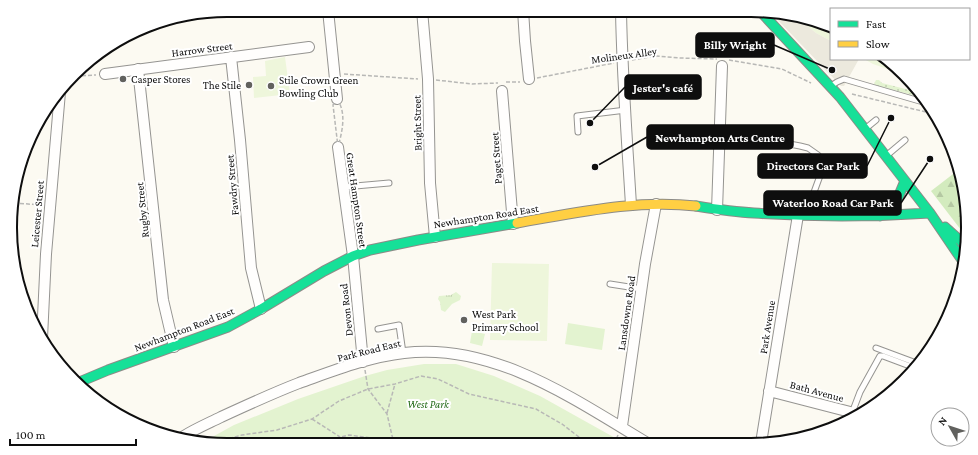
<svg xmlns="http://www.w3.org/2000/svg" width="978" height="455" font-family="'Crimson Pro',serif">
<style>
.grass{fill:url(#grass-tufts)}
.forest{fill:url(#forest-firs)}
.park{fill:#e3f3d0}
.garden{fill:url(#garden-dots)}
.pitch{fill:#eef6db}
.plaza{fill:#ece9dd}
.water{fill:url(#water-ripples)}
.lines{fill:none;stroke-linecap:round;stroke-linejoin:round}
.lane-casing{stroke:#959491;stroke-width:7}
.street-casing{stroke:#959491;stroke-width:12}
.fast-casing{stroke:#8c8b87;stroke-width:11}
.slow-casing{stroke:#8c8b87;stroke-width:11}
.path{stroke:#b8b8b6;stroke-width:1.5;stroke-dasharray:4 2;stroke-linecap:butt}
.lane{stroke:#fffefd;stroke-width:5}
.street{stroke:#fffefd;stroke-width:10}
.fast{stroke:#16e098;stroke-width:9}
.slow{stroke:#ffcf43;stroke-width:9}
.poi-dot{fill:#61615e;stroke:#fff;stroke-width:1.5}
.labels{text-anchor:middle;stroke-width:4;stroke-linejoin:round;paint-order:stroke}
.street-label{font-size:11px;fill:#0e0e0e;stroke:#fff}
.poi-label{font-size:11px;fill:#0e0e0e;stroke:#fff;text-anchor:start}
.park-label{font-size:11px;font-style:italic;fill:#256c19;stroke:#fff}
.rim{fill:none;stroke:#0e0e0e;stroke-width:2}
.leader{fill:none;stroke:#0e0e0e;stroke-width:1.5}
.callout-dot{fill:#0e0e0e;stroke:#fff;stroke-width:1.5}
.callout{fill:#0e0e0e;stroke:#0e0e0e;stroke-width:1.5}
.callout-label{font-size:12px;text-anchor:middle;font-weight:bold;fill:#fff}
</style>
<defs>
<pattern id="grass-tufts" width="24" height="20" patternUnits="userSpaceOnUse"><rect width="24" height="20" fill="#e3f3d0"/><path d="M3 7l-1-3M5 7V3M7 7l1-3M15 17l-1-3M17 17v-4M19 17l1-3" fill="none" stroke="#c2cfb1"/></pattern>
<pattern id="forest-firs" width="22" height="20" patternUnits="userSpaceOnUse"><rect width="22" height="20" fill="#d3ebbe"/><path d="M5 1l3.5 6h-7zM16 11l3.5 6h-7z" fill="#b4c8a2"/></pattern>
<pattern id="garden-dots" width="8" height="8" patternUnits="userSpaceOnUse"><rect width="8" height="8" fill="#e3f3d0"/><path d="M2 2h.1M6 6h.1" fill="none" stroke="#c2cfb1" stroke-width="1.8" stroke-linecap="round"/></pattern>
<pattern id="water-ripples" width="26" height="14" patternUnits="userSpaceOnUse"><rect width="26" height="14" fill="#c6e4f8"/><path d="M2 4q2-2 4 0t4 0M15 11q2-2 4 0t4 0" fill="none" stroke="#a9c2d3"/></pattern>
</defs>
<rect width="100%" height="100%" fill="#fcfaf2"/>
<!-- grass -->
<path class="grass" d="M456,292L461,296L460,300L452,304L445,312L441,310L440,302L438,299L439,296L451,295Z"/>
<!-- forest -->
<path class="forest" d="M957,171L968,228L967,233L961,230L931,191Z"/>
<!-- park -->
<path class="park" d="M568,323L605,329L602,350L565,344Z
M472,331L485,334L482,346L470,343Z
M424,364H456L494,376L540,396L626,444L227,445L205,441L234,425L298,399L365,376L387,370Z"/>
<!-- garden -->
<path class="garden" d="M876,80H879L882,83L917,92L920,97L875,85L874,84Z"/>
<!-- pitch -->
<path class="pitch" d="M800,20L831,26V41L816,33Z
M285,57L290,94L254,98L253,77L266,76L265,61Z
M864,59H882L905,75L873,64Z
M492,263L549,264L547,341L490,340Z"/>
<!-- plaza -->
<path class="plaza" d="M773,15L800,20L816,33L831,41V59H859L844,86H841Z"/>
<!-- water -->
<path class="water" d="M354,440L359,441L364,445H326Z"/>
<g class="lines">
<defs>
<path id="lane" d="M831,86L837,82L844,79L923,102
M865,129L876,120
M578,132L577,116L626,110
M779,142L800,146L808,148L818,155L822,162L821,173L806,214
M886,156L905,140
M344,187L389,183
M610,284L642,289
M378,329L399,325L403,353
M876,348L919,364
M852,413L860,392L880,356H883L915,368"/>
<path id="street" d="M328,10L337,99
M422,10L428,79L430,183L435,237
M523,10L525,41L529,79
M621,10C622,75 627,140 631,205
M231,57L240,140L251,268L261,309
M138,69L163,300L174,347
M105,74L309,47
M502,91L513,224
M338,147L353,256L363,362
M717,210L722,66
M42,338L46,254L60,92
M769,391L858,414
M622,426L645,264L656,204
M184,436C195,429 209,423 221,417C247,405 273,393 299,383C333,371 368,357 404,353C494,342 575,400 649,444
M761,443L798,215"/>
<path id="fast" d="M761,12L840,97L930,213L962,260
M696,206C715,209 735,212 754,213C812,217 871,217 930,213
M880,216L897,200L905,181
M945,227L965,245
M77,383L108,370L228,327L261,309L324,271L353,256L370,250L418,240L517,223"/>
<path id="slow" d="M517,223C576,213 636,199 696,206"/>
</defs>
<!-- lane casing -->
<use href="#lane" class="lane-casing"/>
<!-- street casing -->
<use href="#street" class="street-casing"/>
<!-- fast casing -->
<use href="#fast" class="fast-casing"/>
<!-- slow casing -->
<use href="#slow" class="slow-casing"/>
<!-- path -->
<path class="path" d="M632,60L655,56L681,58L717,59
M729,60L782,69L811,83
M344,74L418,79
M76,76L96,75
M537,78L614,63
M436,80L472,84L498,83
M506,82H520
M852,94L930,113
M337,99C347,113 342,132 338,147L333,105Z
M14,203L42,205
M365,370L368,389L387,414L394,444
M387,413L395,384
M312,419L340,437
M218,443L223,440L242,435L277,430L312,419L339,401L368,389L395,384L421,376L438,379L469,394L536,409L562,424L588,444
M614,444L618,435
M307,445L349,435L372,438L383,444"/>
<!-- lane -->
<use href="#lane" class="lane"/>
<!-- street -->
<use href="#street" class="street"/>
<!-- fast -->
<use href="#fast" class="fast"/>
<!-- slow -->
<use href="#slow" class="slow"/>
</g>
<!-- markers -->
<g class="poi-dot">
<circle cx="123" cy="79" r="4"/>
<circle cx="249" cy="85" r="4"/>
<circle cx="271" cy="86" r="4"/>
<circle cx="464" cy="320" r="4"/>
</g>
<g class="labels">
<!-- street labels -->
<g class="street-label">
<text transform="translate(202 49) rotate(-7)" y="4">Harrow Street</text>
<text transform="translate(624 55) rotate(-8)" y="4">Molineux Alley</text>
<text transform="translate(417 123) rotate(-91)" y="4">Bright Street</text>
<text transform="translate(496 158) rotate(-94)" y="4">Paget Street</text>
<text transform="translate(232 185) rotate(-95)" y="4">Fawdry Street</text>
<text transform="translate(357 200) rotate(82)" y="4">Great Hampton Street</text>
<text transform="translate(142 210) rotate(-96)" y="4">Rugby Street</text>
<text transform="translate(37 214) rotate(-85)" y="4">Leicester Street</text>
<text transform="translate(486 216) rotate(-9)" y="4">Newhampton Road East</text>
<text transform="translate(346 310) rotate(-96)" y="4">Devon Road</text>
<text transform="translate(626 313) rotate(-82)" y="4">Lansdowne Road</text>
<text transform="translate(767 327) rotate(-81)" y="4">Park Avenue</text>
<text transform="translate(184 329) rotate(-21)" y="4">Newhampton Road East</text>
<text transform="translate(369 350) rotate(-14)" y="4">Park Road East</text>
<text transform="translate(817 391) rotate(15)" y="4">Bath Avenue</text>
</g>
<!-- poi labels -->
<g class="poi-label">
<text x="131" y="83">Casper Stores</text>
<text x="279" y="84">Stile Crown Green<tspan x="279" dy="13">Bowling Club</tspan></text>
<text x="241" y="89" text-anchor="end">The Stile</text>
<text x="472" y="318">West Park<tspan x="472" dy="13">Primary School</tspan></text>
</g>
<!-- park labels -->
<g class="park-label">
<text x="428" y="408">West Park</text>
</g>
</g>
<!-- crop -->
<path d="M0 0H978V455H0ZM227 17H751A210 210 0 0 1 961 227V228A210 210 0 0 1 751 438H227A210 210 0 0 1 17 228V227A210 210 0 0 1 227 17Z" fill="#fff" fill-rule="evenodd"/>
<path class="rim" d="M227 17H751A210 210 0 0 1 961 227V228A210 210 0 0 1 751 438H227A210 210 0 0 1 17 228V227A210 210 0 0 1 227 17Z"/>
<!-- callouts -->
<path class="leader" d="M832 70L774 45M590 123L625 87M595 167L647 137M891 118L867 166M930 159L901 203"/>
<g class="callout-dot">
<circle cx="832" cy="70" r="4"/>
<circle cx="590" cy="123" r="4"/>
<circle cx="595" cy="167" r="4"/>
<circle cx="891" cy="118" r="4"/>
<circle cx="930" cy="159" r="4"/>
</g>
<g class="callout">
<rect x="696" y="33" width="78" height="24" rx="4"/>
<rect x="625" y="75" width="76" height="24" rx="4"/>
<rect x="647" y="125" width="146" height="24" rx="4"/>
<rect x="758" y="154" width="109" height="24" rx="4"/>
<rect x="764" y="191" width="137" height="24" rx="4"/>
</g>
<g class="callout-label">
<text x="735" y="49">Billy Wright</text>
<text x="663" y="92">Jester's café</text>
<text x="720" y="142">Newhampton Arts Centre</text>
<text x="813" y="170">Directors Car Park</text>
<text x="833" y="207">Waterloo Road Car Park</text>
</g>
<!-- legend -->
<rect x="830" y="8" width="140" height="52" fill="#ffffff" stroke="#9f9f9f"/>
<rect x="838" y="21" width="20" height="6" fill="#16e098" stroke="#9f9f9f"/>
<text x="866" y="28" font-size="12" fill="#0e0e0e">Fast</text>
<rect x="838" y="41" width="20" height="6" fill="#ffcf43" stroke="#9f9f9f"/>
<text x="866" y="48" font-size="12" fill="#0e0e0e">Slow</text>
<!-- north arrow -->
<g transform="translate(950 427) rotate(309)"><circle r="19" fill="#ffffff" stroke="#9f9f9f"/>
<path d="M0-3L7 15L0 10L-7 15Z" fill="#61615e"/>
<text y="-6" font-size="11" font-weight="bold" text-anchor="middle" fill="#0e0e0e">N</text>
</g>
<!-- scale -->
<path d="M10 439v6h126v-6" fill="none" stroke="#0e0e0e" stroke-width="2"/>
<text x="16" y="439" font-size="12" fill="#0e0e0e" stroke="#ffffff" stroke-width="3" paint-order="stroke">100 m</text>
</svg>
